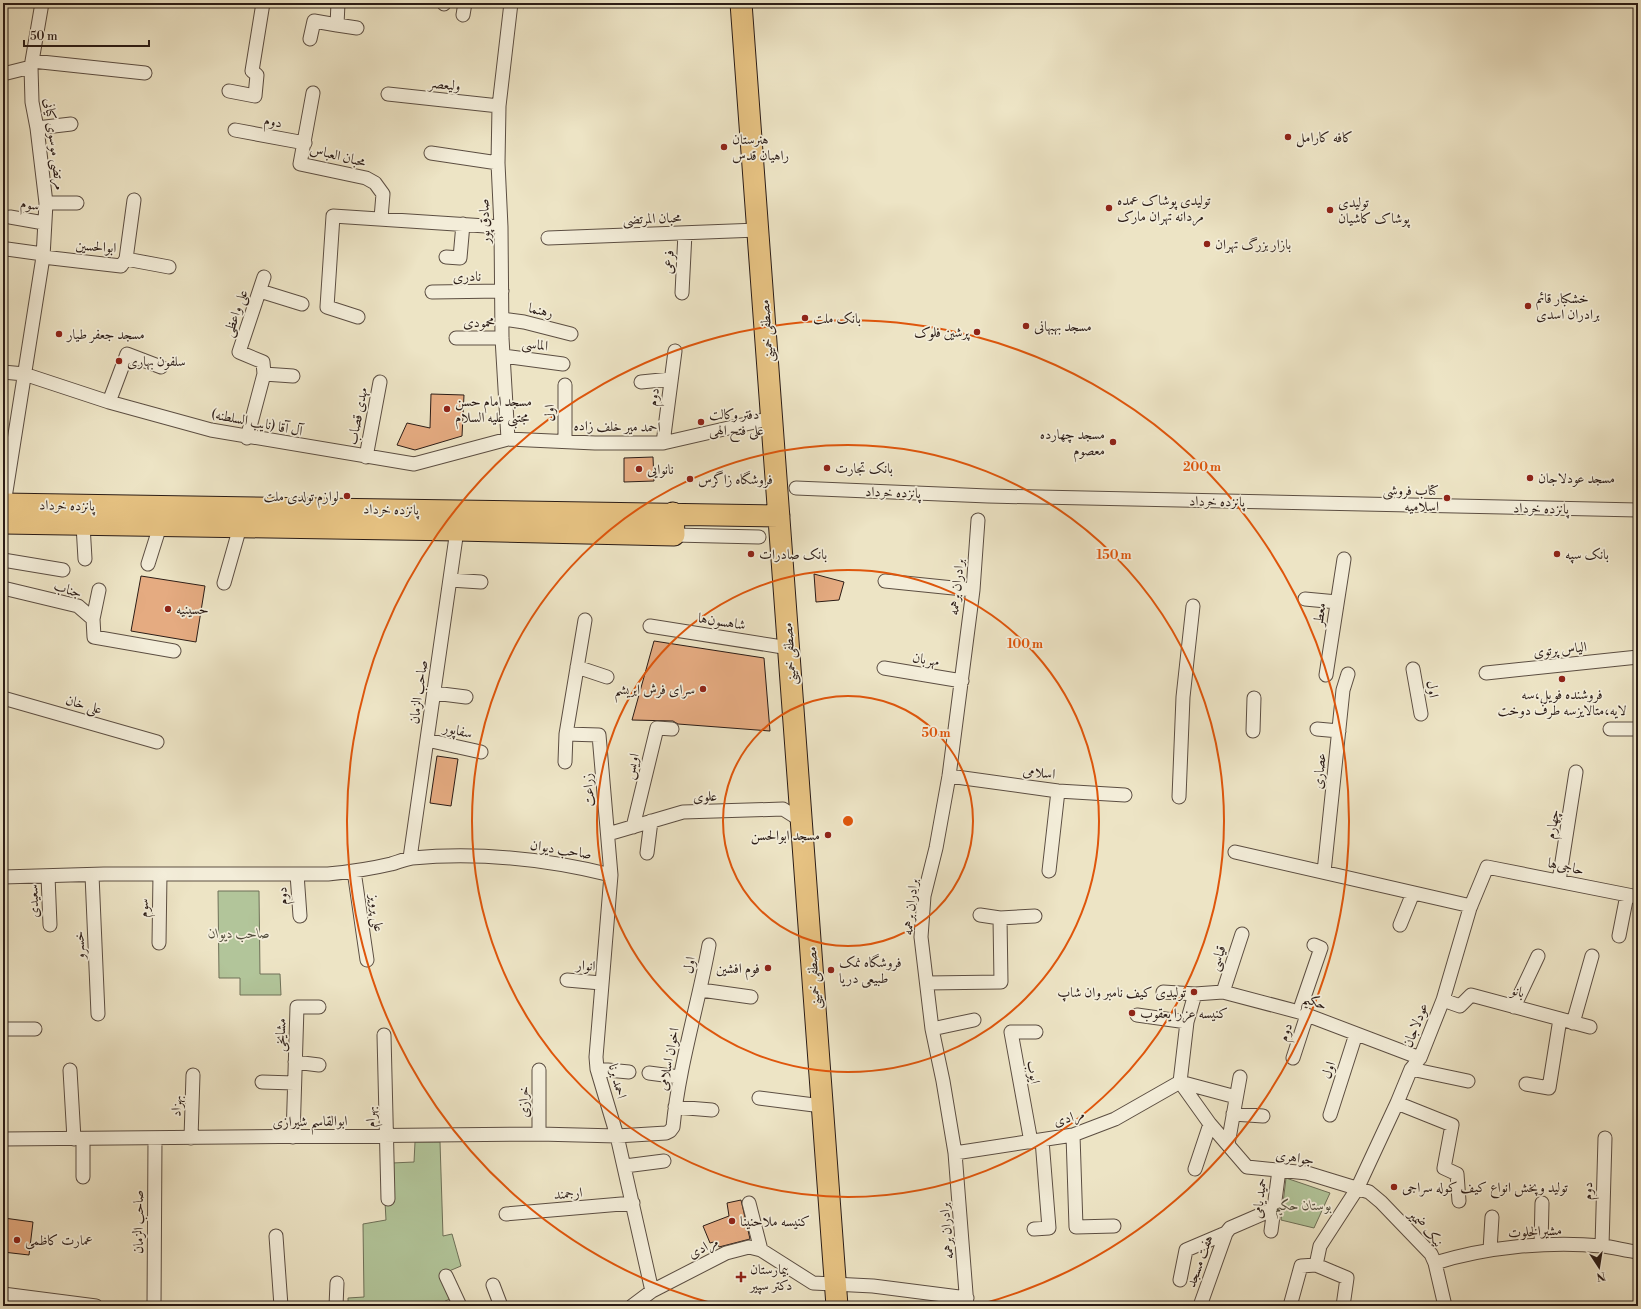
<svg xmlns="http://www.w3.org/2000/svg" width="1641" height="1309" font-family="'Libre Bodoni',Amiri,serif">
<style>
.green{fill:#b2c59a;stroke:#6e7058}
.building{fill:#e5ab81;stroke:#2b1c16}
.lines{fill:none;stroke-linecap:round;stroke-linejoin:round}
.street-casing{stroke:#5c4e42;stroke-width:15}
.primary-casing{stroke:#2b1c16;stroke-width:23}
.street{stroke:#f3edd9;stroke-width:13}
.primary{stroke:#e6c282;stroke-width:21}
.ring{fill:none;stroke:#df560c;stroke-width:2}
.poi-dot{fill:#8f2418;stroke:#f3edd9;stroke-width:1.5}
.labels{text-anchor:middle;stroke-width:3.5;stroke-linejoin:round;paint-order:stroke}
.street-label{font-size:14px;fill:#2b1c16;stroke:#f3edd9}
.poi-label{font-size:14px;fill:#2b1c16;stroke:#f3edd9;text-anchor:start}
.park-label{font-size:14px;font-style:italic;fill:#544f3e;stroke:#f3edd9}
.centre{fill:#df560c;stroke:#f3edd9;stroke-width:2}
.ring-label{font-size:12px;text-anchor:middle;font-weight:bold;fill:#df560c;stroke:#f3edd9;stroke-width:3.5;stroke-linejoin:round;paint-order:stroke}
</style>
<rect width="100%" height="100%" fill="#ede4c5"/>
<filter id="stains"><feTurbulence type="fractalNoise" baseFrequency=".005" numOctaves="4"/><feColorMatrix values="0 0 0 0 .2 0 0 0 0 .09 0 0 0 0 .02 0 0 0 .5 -.17"/></filter>
<radialGradient id="worn" r=".72"><stop offset=".6" stop-color="#630" stop-opacity="0"/><stop offset="1" stop-color="#630" stop-opacity=".3"/></radialGradient>
<!-- green -->
<path class="green" d="M218,891H259L260,974H280L281,995H240V978H219Z
M415,1142H440L443,1236L452,1234L461,1266L442,1274L453,1298L445,1301V1306H348V1298L364,1297L363,1224L386,1220L385,1202L392,1163L414,1162Z
M1286,1178L1330,1193L1314,1228L1281,1220Z"/>
<!-- building -->
<path class="building" d="M431,394L464,395L462,436L415,450L397,445L407,423L430,428Z
M653,457L654,481L624,482V458Z
M814,574L844,582L839,600L816,602Z
M141,576L205,586L196,642L131,631Z
M654,641L764,658L770,731L678,724L673,721L632,720Z
M437,756L458,759L451,806L430,803Z
M741,1200L750,1239L719,1247L717,1241L710,1243L703,1226L729,1216L727,1203Z
M4,1218L33,1222L29,1255L3,1252Z"/>
<g class="lines">
<defs>
<path id="street" d="M338,3L337,25L357,28
M444,4V3
M463,15L465,3
M310,39L314,21L337,25
M32,61L145,73
M3,74L31,67
M229,91L255,96L257,75L252,71L263,3
M313,93L300,164L366,178L375,183L383,194L381,218
M388,94L499,106
M37,128L71,124
M235,130L305,143
M431,153L498,163
M46,203H77
M10,217L44,223
M548,238L758,230
M7,249L43,254
M43,257L121,266L126,259L169,267
M446,257L460,258L463,224
M126,259L134,200
M260,291L302,304
M432,292L502,291
M682,293L685,233
M358,317L327,307L333,216L501,227
M503,319L524,322L571,334
M456,338H502
M503,356L563,364
M3,372L24,374L109,402L211,430L414,464L508,439L595,443H663L772,418
M264,374L293,376
M641,382L671,379
M565,385V441
M109,402L127,354L161,367
M247,438L264,374L263,362L239,352L264,277
M508,439L502,338L501,227L498,163L499,106L511,3
M663,443L675,351
M366,457L380,382
M796,488L988,496L1638,510
M4,504L43,257L46,203L37,128L32,102L31,67L42,3
M83,525L85,559
M674,535L759,537
M3,560L63,570
M148,564L160,526
M450,580L481,582
M885,581L973,590
M224,583L240,527
M3,588L78,606L93,619L94,637L174,651
M1305,599L1337,602
M93,619L99,590
M650,626L789,648
M577,667L607,677
M884,668L962,681
M1413,669L1421,714
M1486,673L1638,657
M1326,675L1344,559
M434,693L466,697
M3,698L157,742
M1317,729L1339,731
M1610,729H1638
M1253,731L1254,698
M566,734L599,735L611,875L596,1057L597,1069L617,1136L652,1291
M427,740L481,752
M565,762L566,734L585,620
M949,776L1058,791L1125,795
M1179,797L1183,697L1193,606
M633,827L657,728L672,729
M608,834L683,812L783,809L802,821
M1235,852L1471,906
M647,853L651,821
M410,858L457,530
M354,871L367,960
M1049,871L1058,791
M1324,872L1343,690L1348,674
M297,874L300,916
M92,875L98,1014
M48,876L50,925
M3,877L104,874H328C349,872 370,869 391,864C398,862 405,859 412,858C478,852 546,859 611,875
M1559,881L1576,772
M980,915L1000,918
M1400,925L1413,893
M1619,936L1627,895
M159,943L160,874
M567,980L601,983
M927,983L1001,982L1000,918L1035,916
M701,990L751,997
M1163,992L1195,994L1223,992L1299,1012L1420,1058
M1223,992L1242,934
M1443,1000L1460,1006L1471,995L1590,1027
M1514,1007L1538,956
M1299,1012L1321,948L1314,945
M1137,1015L1187,1022
M1573,1023L1592,956
M3,1029H35
M932,1029L974,1020
M384,1035L388,1199
M1293,1058L1307,1015
M295,1062L319,1065
M597,1069L629,1072
M1411,1069L1468,1081
M70,1070L74,1139
M539,1070V1134
M649,1073L679,1077
M262,1082L294,1083
M1180,1082L1210,1124L1247,1167L1307,1173L1369,1192L1381,1202L1431,1254L1435,1263L1445,1306
M1180,1082L1187,1022L1195,994
M1180,1082L1236,1097
M1526,1084L1549,1088L1560,1019
M759,1098L822,1106
M1397,1103L1452,1125L1444,1168L1457,1174L1459,1201
M675,1107L712,1110
M1233,1114L1263,1116
M1330,1115L1356,1034
M1073,1135L1076,1227L1114,1226
M293,1137L297,1007H319
M191,1138L193,1075
M3,1139L539,1134L617,1136L666,1133L670,1131L673,1127C679,1065 698,1006 709,945
M1031,1142L1011,1032H1036
M1228,1144L1240,1077
M955,1153L1073,1135L1115,1119L1180,1082
M625,1166L664,1161
M1195,1169L1210,1124
M83,1177V1139
M749,1203L761,1250
M506,1214L633,1203
M1034,1229L1049,1228L1042,1140
M1271,1231L1279,1170
M276,1236L281,1306
M1541,1245L1542,1203
M1602,1246L1605,1138
M1490,1250L1492,1217
M1435,1263C1486,1247 1548,1241 1602,1246C1614,1247 1626,1251 1638,1252
M1316,1265L1320,1246L1357,1189L1397,1103L1411,1069L1420,1058L1443,1000L1470,908L1487,867L1638,897
M446,1276L460,1306
M1180,1280L1186,1250L1226,1233
M493,1285L501,1306
M3,1294L96,1306
M154,1306L155,1139
M336,1306L337,1283
M632,1306L652,1291L726,1253L749,1247L761,1250L813,1283L873,1286L967,1298
M967,1306L955,1153L943,1081L932,1029L921,937L924,896L936,848L949,776L973,590L978,520
M1200,1306L1226,1233L1230,1228L1274,1209
M1290,1306L1301,1266L1316,1265L1347,1278L1343,1306"/>
<path id="primary" d="M741,3L837,1306
M3,504L779,516
M3,523L457,530L674,535L673,513"/>
</defs>
<!-- street casing -->
<use href="#street" class="street-casing"/>
<!-- primary casing -->
<use href="#primary" class="primary-casing"/>
<!-- street -->
<use href="#street" class="street"/>
<!-- primary -->
<use href="#primary" class="primary"/>
</g>
<!-- distance rings -->
<g class="ring">
<circle cx="848" cy="821" r="125"/>
<circle cx="848" cy="821" r="251"/>
<circle cx="848" cy="821" r="376"/>
<path d="M718 1305A501 501 0 1 1 978 1305"/>
</g>
<!-- markers -->
<g class="poi-dot">
<circle cx="1288" cy="137" r="4"/>
<circle cx="724" cy="147" r="4"/>
<circle cx="1109" cy="208" r="4"/>
<circle cx="1330" cy="210" r="4"/>
<circle cx="1207" cy="244" r="4"/>
<circle cx="1528" cy="306" r="4"/>
<circle cx="805" cy="318" r="4"/>
<circle cx="1026" cy="326" r="4"/>
<circle cx="977" cy="332" r="4"/>
<circle cx="59" cy="334" r="4"/>
<circle cx="119" cy="361" r="4"/>
<circle cx="447" cy="409" r="4"/>
<circle cx="701" cy="422" r="4"/>
<circle cx="1113" cy="442" r="4"/>
<circle cx="827" cy="468" r="4"/>
<circle cx="639" cy="469" r="4"/>
<circle cx="1530" cy="478" r="4"/>
<circle cx="690" cy="479" r="4"/>
<circle cx="347" cy="496" r="4"/>
<circle cx="1447" cy="498" r="4"/>
<circle cx="751" cy="554" r="4"/>
<circle cx="1557" cy="554" r="4"/>
<circle cx="168" cy="609" r="4"/>
<circle cx="1562" cy="679" r="4"/>
<circle cx="703" cy="689" r="4"/>
<circle cx="828" cy="835" r="4"/>
<circle cx="768" cy="968" r="4"/>
<circle cx="831" cy="970" r="4"/>
<circle cx="1194" cy="992" r="4"/>
<circle cx="1132" cy="1013" r="4"/>
<circle cx="1394" cy="1187" r="4"/>
<circle cx="732" cy="1221" r="4"/>
<circle cx="17" cy="1240" r="4"/>
<path d="M739 1271h4v4h4v4h-4v4h-4v-4h-4v-4h4z"/>
</g>
<g class="labels">
<!-- street labels -->
<g class="street-label">
<text transform="translate(445 84) rotate(6)" y="5">ولیعصر</text>
<text transform="translate(273 121) rotate(10)" y="5">دوم</text>
<text transform="translate(55 144) rotate(83)" y="5">مرتضی موسوی کیانی</text>
<text transform="translate(338 155) rotate(14)" y="5">محبان العباس</text>
<text transform="translate(30 204) rotate(10)" y="5">سوم</text>
<text transform="translate(652 218) rotate(-2)" y="5">محبان المرتضی</text>
<text transform="translate(484 221) rotate(-92)" y="5">صادق پور</text>
<text transform="translate(96 246) rotate(4)" y="5">ابوالحسین</text>
<text transform="translate(668 262) rotate(-87)" y="5">فرعی</text>
<text x="467" y="281">نادری</text>
<text transform="translate(541 310) rotate(13)" y="5">رهنما</text>
<text transform="translate(235 313) rotate(-71)" y="5">علی واعظی</text>
<text transform="translate(479 322) rotate(1)" y="5">محمودی</text>
<text transform="translate(766 331) rotate(-94)" y="5">مصطفی خمینی</text>
<text transform="translate(535 344) rotate(7)" y="5">الماسی</text>
<text transform="translate(653 397) rotate(-83)" y="5">دوم</text>
<text transform="translate(549 413) rotate(-90)" y="5">اول</text>
<text transform="translate(357 416) rotate(-79)" y="5">مهدی قصاب</text>
<text transform="translate(257 422) rotate(11)" y="5">آل آقا (نایب السلطنه)</text>
<text transform="translate(617 426) rotate(1)" y="5">احمد میر خلف زاده</text>
<text transform="translate(893 492) rotate(2)" y="5">پانزده خرداد</text>
<text transform="translate(1217 501) rotate(1)" y="5">پانزده خرداد</text>
<text transform="translate(67 505) rotate(1)" y="5">پانزده خرداد</text>
<text transform="translate(1541 508) rotate(1)" y="5">پانزده خرداد</text>
<text transform="translate(391 509) rotate(1)" y="5">پانزده خرداد</text>
<text transform="translate(956 587) rotate(-84)" y="5">برادران برهمه</text>
<text transform="translate(68 589) rotate(17)" y="5">جناب</text>
<text transform="translate(1319 614) rotate(-81)" y="5">معطر</text>
<text transform="translate(722 621) rotate(9)" y="5">شاهسون‌ها</text>
<text transform="translate(1560 649) rotate(-6)" y="5">الیاس پرتوی</text>
<text transform="translate(789 654) rotate(-94)" y="5">مصطفی خمینی</text>
<text transform="translate(926 659) rotate(10)" y="5">مهربان</text>
<text transform="translate(1433 689) rotate(81)" y="5">اول</text>
<text transform="translate(418 692) rotate(-82)" y="5">صاحب الزمان</text>
<text transform="translate(84 704) rotate(16)" y="5">علی خان</text>
<text transform="translate(458 730) rotate(13)" y="5">سفاپور</text>
<text transform="translate(631 766) rotate(-76)" y="5">اویس</text>
<text transform="translate(1319 771) rotate(-84)" y="5">عصاری</text>
<text transform="translate(1039 772) rotate(7)" y="5">اسلامی</text>
<text transform="translate(588 790) rotate(-95)" y="5">زراعت</text>
<text transform="translate(705 796) rotate(-2)" y="5">علوی</text>
<text transform="translate(1552 824) rotate(-81)" y="5">چهارم</text>
<text transform="translate(561 849) rotate(9)" y="5">صاحب دیوان</text>
<text transform="translate(1566 866) rotate(12)" y="5">حاجی‌ها</text>
<text transform="translate(282 896) rotate(-93)" y="5">دوم</text>
<text transform="translate(33 901) rotate(-92)" y="5">سعیدی</text>
<text transform="translate(910 907) rotate(-84)" y="5">برادران برهمه</text>
<text transform="translate(143 908) rotate(-89)" y="5">سوم</text>
<text transform="translate(377 913) rotate(82)" y="5">علی پرویز</text>
<text transform="translate(79 945) rotate(-92)" y="5">خسرو</text>
<text transform="translate(1217 958) rotate(-72)" y="5">قیاسی</text>
<text transform="translate(586 965) rotate(5)" y="5">انوار</text>
<text transform="translate(689 965) rotate(-81)" y="5">اول</text>
<text transform="translate(813 978) rotate(-94)" y="5">مصطفی خمینی</text>
<text transform="translate(1518 991) rotate(15)" y="5">بانو</text>
<text transform="translate(1315 1001) rotate(20)" y="5">حکیم</text>
<text transform="translate(1415 1025) rotate(-68)" y="5">عودلاجان</text>
<text transform="translate(1285 1032) rotate(-73)" y="5">دوم</text>
<text transform="translate(280 1035) rotate(-88)" y="5">مشایخی</text>
<text transform="translate(668 1059) rotate(-79)" y="5">اخوان اسلامی</text>
<text transform="translate(1328 1070) rotate(-72)" y="5">اول</text>
<text transform="translate(1034 1072) rotate(80)" y="5">ایوب</text>
<text transform="translate(618 1081) rotate(75)" y="5">احمد برنا</text>
<text transform="translate(523 1102) rotate(-90)" y="5">خرازی</text>
<text transform="translate(176 1106) rotate(-88)" y="5">بهزاد</text>
<text transform="translate(370 1117) rotate(-92)" y="5">بهرام</text>
<text transform="translate(1069 1117) rotate(-15)" y="5">مرادی</text>
<text transform="translate(310 1121) rotate(-1)" y="5">ابوالقاسم شیرازی</text>
<text transform="translate(1295 1157) rotate(9)" y="5">جواهری</text>
<text transform="translate(1587 1191) rotate(-88)" y="5">دوم</text>
<text transform="translate(568 1193) rotate(-5)" y="5">ارجمند</text>
<text transform="translate(1259 1198) rotate(-83)" y="5">حمید یامی</text>
<text transform="translate(138 1222) rotate(-90)" y="5">صاحب الزمان</text>
<text transform="translate(1426 1228) rotate(48)" y="5">نیک ضمیر</text>
<text transform="translate(946 1231) rotate(-95)" y="5">برادران برهمه</text>
<text transform="translate(1535 1231) rotate(-3)" y="5">مشیرالخلوت</text>
<text transform="translate(703 1247) rotate(-26)" y="5">مرادی</text>
<text transform="translate(1199 1261) rotate(-70)" y="5">هفت مسجد</text>
</g>
<!-- poi labels -->
<g class="poi-label">
<text x="1296" y="142">کافه کارامل</text>
<text x="732" y="144">هنرستان<tspan x="732" dy="16">راهیان قدس</tspan></text>
<text x="1117" y="205">تولیدی پوشاک عمده<tspan x="1117" dy="16">مردانه تهران مارک</tspan></text>
<text x="1338" y="207">تولیدی<tspan x="1338" dy="16">پوشاک کاشیان</tspan></text>
<text x="1215" y="249">بازار بزرگ تهران</text>
<text x="1536" y="303">خشکبار قائم<tspan x="1536" dy="16">برادران اسدی</tspan></text>
<text x="813" y="323">بانک ملت</text>
<text x="1034" y="331">مسجد بهبهانی</text>
<text x="969" y="337" text-anchor="end">پرشین فلوک</text>
<text x="67" y="339">مسجد جعفر طیار</text>
<text x="127" y="366">سلفون بهاری</text>
<text x="455" y="406">مسجد امام حسن<tspan x="455" dy="16">مجتبی علیه السلام</tspan></text>
<text x="709" y="419">دفتر وکالت<tspan x="709" dy="16">علی فتح الهی</tspan></text>
<text x="1105" y="439" text-anchor="end">مسجد چهارده<tspan x="1105" dy="16">معصوم</tspan></text>
<text x="835" y="473">بانک تجارت</text>
<text x="647" y="474">نانوایی</text>
<text x="1538" y="483">مسجد عودلاجان</text>
<text x="698" y="484">فروشگاه زاگرس</text>
<text x="1439" y="495" text-anchor="end">کتاب فروشی<tspan x="1439" dy="16">اسلامیه</tspan></text>
<text x="339" y="501" text-anchor="end">لوازم تولدی ملت</text>
<text x="759" y="559">بانک صادرات</text>
<text x="1565" y="559">بانک سپه</text>
<text x="176" y="614">حسینیه</text>
<text x="695" y="694" text-anchor="end">سرای فرش ابریشم</text>
<text x="1562" y="699" text-anchor="middle">فروشنده فویل،سه<tspan x="1562" dy="16">لایه،متالایزسه طرف دوخت</tspan></text>
<text x="820" y="840" text-anchor="end">مسجد ابوالحسن</text>
<text x="839" y="967">فروشگاه نمک<tspan x="839" dy="16">طبیعی دریا</tspan></text>
<text x="760" y="973" text-anchor="end">فوم افشین</text>
<text x="1186" y="997" text-anchor="end">تولیدی کیف نامبر وان شاپ</text>
<text x="1140" y="1018">کنیسه عزرا یعقوب</text>
<text x="1402" y="1192">تولید وپخش انواع کیف کوله سراجی</text>
<text x="740" y="1226">کنیسه ملاحنینا</text>
<text x="25" y="1245">عمارت کاظمی</text>
<text x="750" y="1274">بیمارستان<tspan x="750" dy="16">دکتر سپیر</tspan></text>
</g>
<!-- park labels -->
<g class="park-label">
<text x="239" y="938">صاحب دیوان</text>
<text x="1303" y="1210">بوستان حکیم</text>
</g>
</g>
<circle cx="848" cy="821" r="6" class="centre"/>
<g class="ring-label">
<text x="1202" y="471">200 m</text>
<text x="1114" y="559">150 m</text>
<text x="1025" y="648">100 m</text>
<text x="936" y="737">50 m</text>
</g>
<!-- margin -->
<rect width="1641" height="1309" fill="none" stroke="#ede4c5" stroke-width="16"/>
<rect x="4" y="4" width="1633" height="1301" fill="none" stroke="#2b1c16" stroke-width="2"/>
<rect x="8" y="8" width="1625" height="1293" fill="none" stroke="#2b1c16"/>
<!-- north arrow -->
<g transform="translate(1599 1267) rotate(168)" stroke="#f3edd9" stroke-width="3" paint-order="stroke">
<path d="M0-3L7 15L0 10L-7 15Z" fill="#2b1c16"/>
<text y="-6" font-size="11" font-weight="bold" text-anchor="middle" fill="#2b1c16">N</text>
</g>
<!-- scale -->
<path d="M24 40v6h125v-6" fill="none" stroke="#2b1c16" stroke-width="2"/>
<text x="30" y="40" font-size="12" fill="#2b1c16" stroke="#f3edd9" stroke-width="3" paint-order="stroke">50 m</text>
<rect width="100%" height="100%" filter="url(#stains)"/>
<rect width="100%" height="100%" fill="url(#worn)"/>
</svg>
